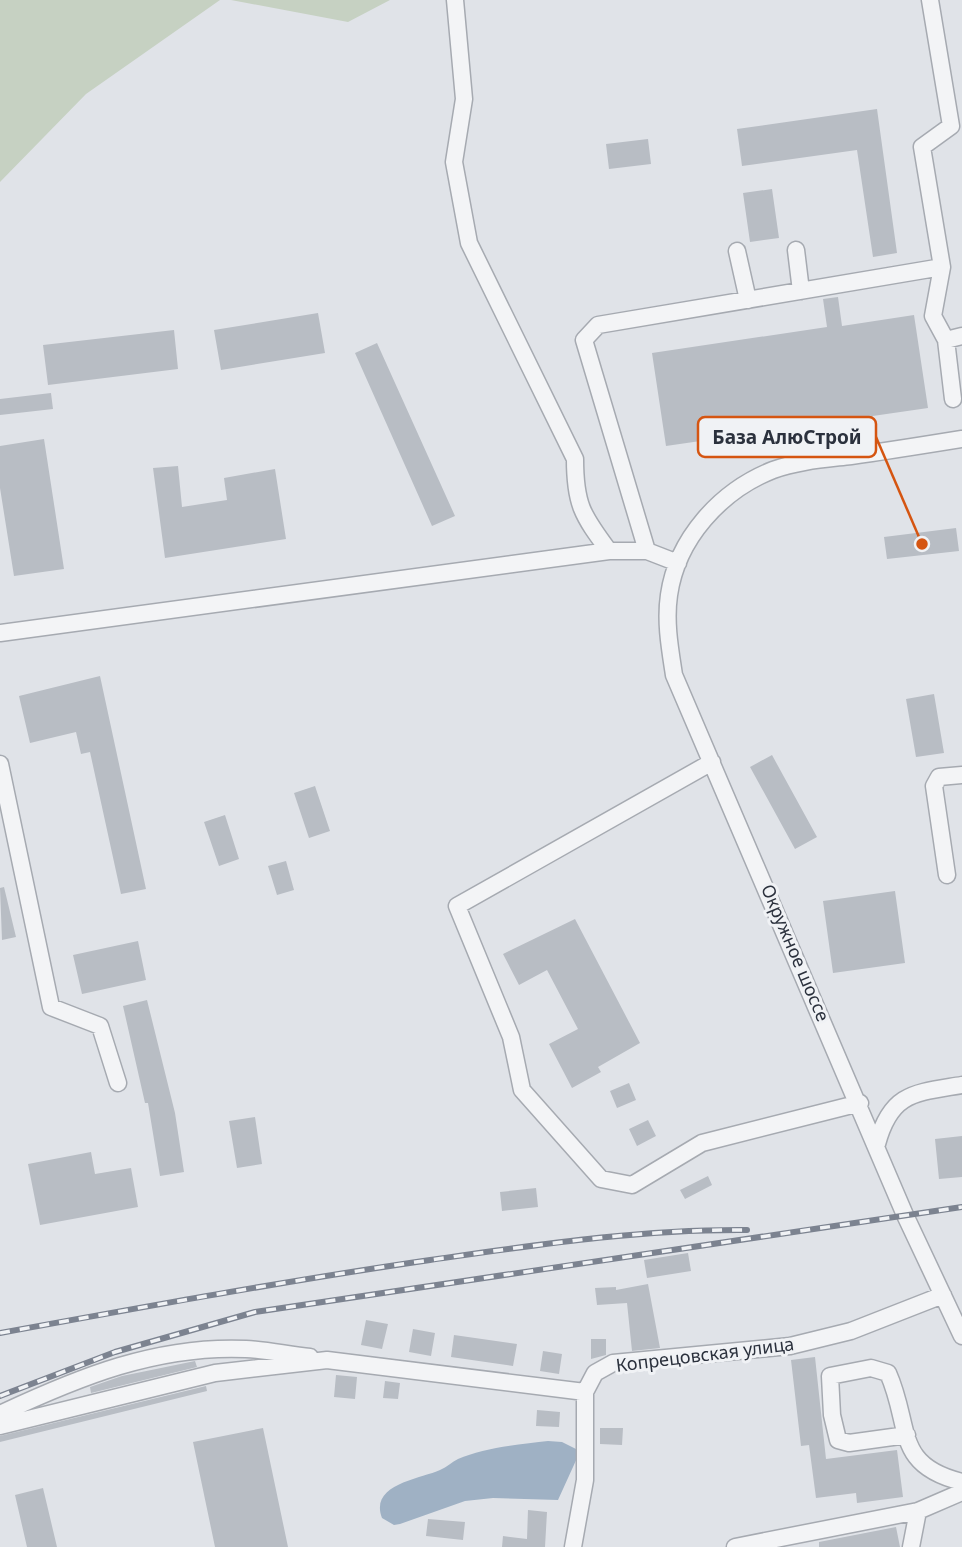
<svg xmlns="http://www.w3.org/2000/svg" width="962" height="1547" font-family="'Noto Sans',sans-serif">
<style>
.green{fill:#c6d1c2}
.water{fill:#9fb1c4}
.building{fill:#b8bdc4}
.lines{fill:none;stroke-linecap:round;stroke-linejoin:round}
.minor-casing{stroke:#a6aab1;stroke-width:19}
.minor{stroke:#f3f4f6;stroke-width:16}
.rail-casing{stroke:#7c8390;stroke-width:6}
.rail{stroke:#f0f2f5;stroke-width:3.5;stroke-dasharray:10;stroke-linecap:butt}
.labels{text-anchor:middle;stroke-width:6;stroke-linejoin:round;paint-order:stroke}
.street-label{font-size:18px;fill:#2b313d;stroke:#f0f2f5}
.leader{fill:none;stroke:#d55511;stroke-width:2.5}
.callout-dot{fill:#d55511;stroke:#f0f2f5;stroke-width:2.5}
.callout{fill:#f0f2f5;stroke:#d55511;stroke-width:2.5}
.callout-label{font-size:19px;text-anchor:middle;font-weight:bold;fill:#2b313d}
</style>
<rect width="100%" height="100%" fill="#e0e3e8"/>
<!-- green -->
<path class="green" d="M0,0H220L86,94L0,182Z
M231,0H390L348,22Z"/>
<!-- water -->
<path class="water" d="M548,1441L562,1442L578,1450V1456L558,1500L493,1498L465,1501L400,1524L394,1525L382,1518C369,1484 420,1479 440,1470C447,1467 452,1462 458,1459C483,1448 521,1444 548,1441Z"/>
<!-- building -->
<path class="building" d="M877,109L897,253L873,257L857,150L742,166L737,129Z
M648,139L651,164L609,169L606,144Z
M772,189L779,238L750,242L743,193Z
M838,297L842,326L914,315L928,408L666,446L652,353L827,327L823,299Z
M318,313L325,353L221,370L214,330Z
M174,330L178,369L48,385L43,345Z
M377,343L455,516L432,526L355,353Z
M51,393L53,409L0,415V399Z
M44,439L64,569L14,576L0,488V446Z
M178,466L182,507L227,500L224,478L275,469L286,539L165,558L153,468Z
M956,528L959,551L887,559L884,537Z
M100,676L146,889L121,894L90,752L81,754L76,732L30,743L19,696Z
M934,694L944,753L916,757L906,699Z
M772,755L817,837L795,849L750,767Z
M315,786L330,831L309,838L294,793Z
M225,815L239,859L219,866L204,822Z
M286,861L294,890L277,895L268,866Z
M4,887L16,937L2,940L0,888Z
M895,891L905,963L833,973L823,901Z
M575,919L640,1043L598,1067L601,1072L572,1088L549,1044L578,1029L547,970L519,985L503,954Z
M138,941L146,980L82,994L73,955Z
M147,1000L175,1113L184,1172L160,1176L148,1103H145L123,1006Z
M629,1083L636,1100L617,1108L610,1091Z
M255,1117L262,1164L237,1168L229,1121Z
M648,1120L656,1136L637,1146L629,1129Z
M962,1136V1177L939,1179L935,1139Z
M91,1152L95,1174L131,1168L138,1207L40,1225L28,1164Z
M708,1176L712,1185L685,1199L680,1190Z
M536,1188L538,1207L502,1211L500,1192Z
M688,1253L691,1271L647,1278L644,1260Z
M648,1284L660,1348L632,1351L627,1303L597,1305L595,1288L616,1287V1290Z
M366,1320L388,1324L382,1349L361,1345Z
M413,1329L435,1333L431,1356L409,1352Z
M454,1335L517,1344L513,1366L451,1357Z
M591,1339H606V1355L591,1359Z
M543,1351L562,1354L559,1374L540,1371Z
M815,1357L826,1459L897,1450L903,1497L857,1503L856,1493L816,1498L809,1445L801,1446L791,1360Z
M195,1361L197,1367L91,1393L90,1387L122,1376Z
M336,1375L357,1377L355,1399L334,1397Z
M385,1381L400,1383L398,1399L383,1398Z
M206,1386L207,1391L0,1442V1436Z
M537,1410L560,1412L559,1427L536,1426Z
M263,1428L288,1547H215L193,1442Z
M600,1428H623L622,1445L600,1444Z
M43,1488L57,1547H27L15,1495Z
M528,1510L547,1512L545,1547H502L503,1536L527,1539Z
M428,1519L465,1522L463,1540L426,1536Z
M896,1527L900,1547H819V1542Z"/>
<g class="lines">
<defs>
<path id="minor" d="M455,0L464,99L454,162L469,243L575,459C575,504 582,515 609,551
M796,250L801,291
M737,251L748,300
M942,267L933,316L946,340L962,336
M946,340L953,399
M962,439C925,445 888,451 851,456C826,459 797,461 773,470C720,491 677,539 669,595C665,622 670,649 674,675L905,1215L962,1336
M647,551L584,340L598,325L942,267L922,147L951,126L930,0
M0,633L609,551H647L678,563
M712,762L457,906L511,1037L522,1090L601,1179L632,1185L702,1143L860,1103
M0,764L51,1007L100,1026L118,1083
M947,875L934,786L939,777L962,775
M877,1144C891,1092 915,1093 962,1085
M0,1414C79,1377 157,1345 246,1349C268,1350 289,1355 310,1357
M0,1426L215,1373L327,1360L585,1392
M907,1435L849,1443L838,1440L832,1415L830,1376L871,1368L888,1373C912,1427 893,1465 962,1482
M573,1547L585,1480V1392L595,1373L613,1363L790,1346L851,1331L943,1295
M735,1547L918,1511L962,1492
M911,1547L918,1511"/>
</defs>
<!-- minor casing -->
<use href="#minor" class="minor-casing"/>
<!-- minor -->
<use href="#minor" class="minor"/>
<defs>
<path id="rail" d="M0,1333C143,1307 286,1281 430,1260C536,1245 640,1229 747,1230
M0,1396L115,1352L255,1312L962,1207"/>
</defs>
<!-- rail casing -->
<use href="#rail" class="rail-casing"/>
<!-- rail -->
<use href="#rail" class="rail"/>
</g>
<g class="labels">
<!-- street labels -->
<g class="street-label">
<text transform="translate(795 953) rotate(67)" y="6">Окружное шоссе</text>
<text transform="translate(705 1355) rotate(-7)" y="6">Копрецовская улица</text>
</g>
</g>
<!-- callouts -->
<path class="leader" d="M922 544L876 437"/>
<circle class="callout-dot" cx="922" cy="544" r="7"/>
<rect class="callout" x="698" y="417" width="178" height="40" rx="7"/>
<g class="callout-label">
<text x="787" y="444">База АлюСтрой</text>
</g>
</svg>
